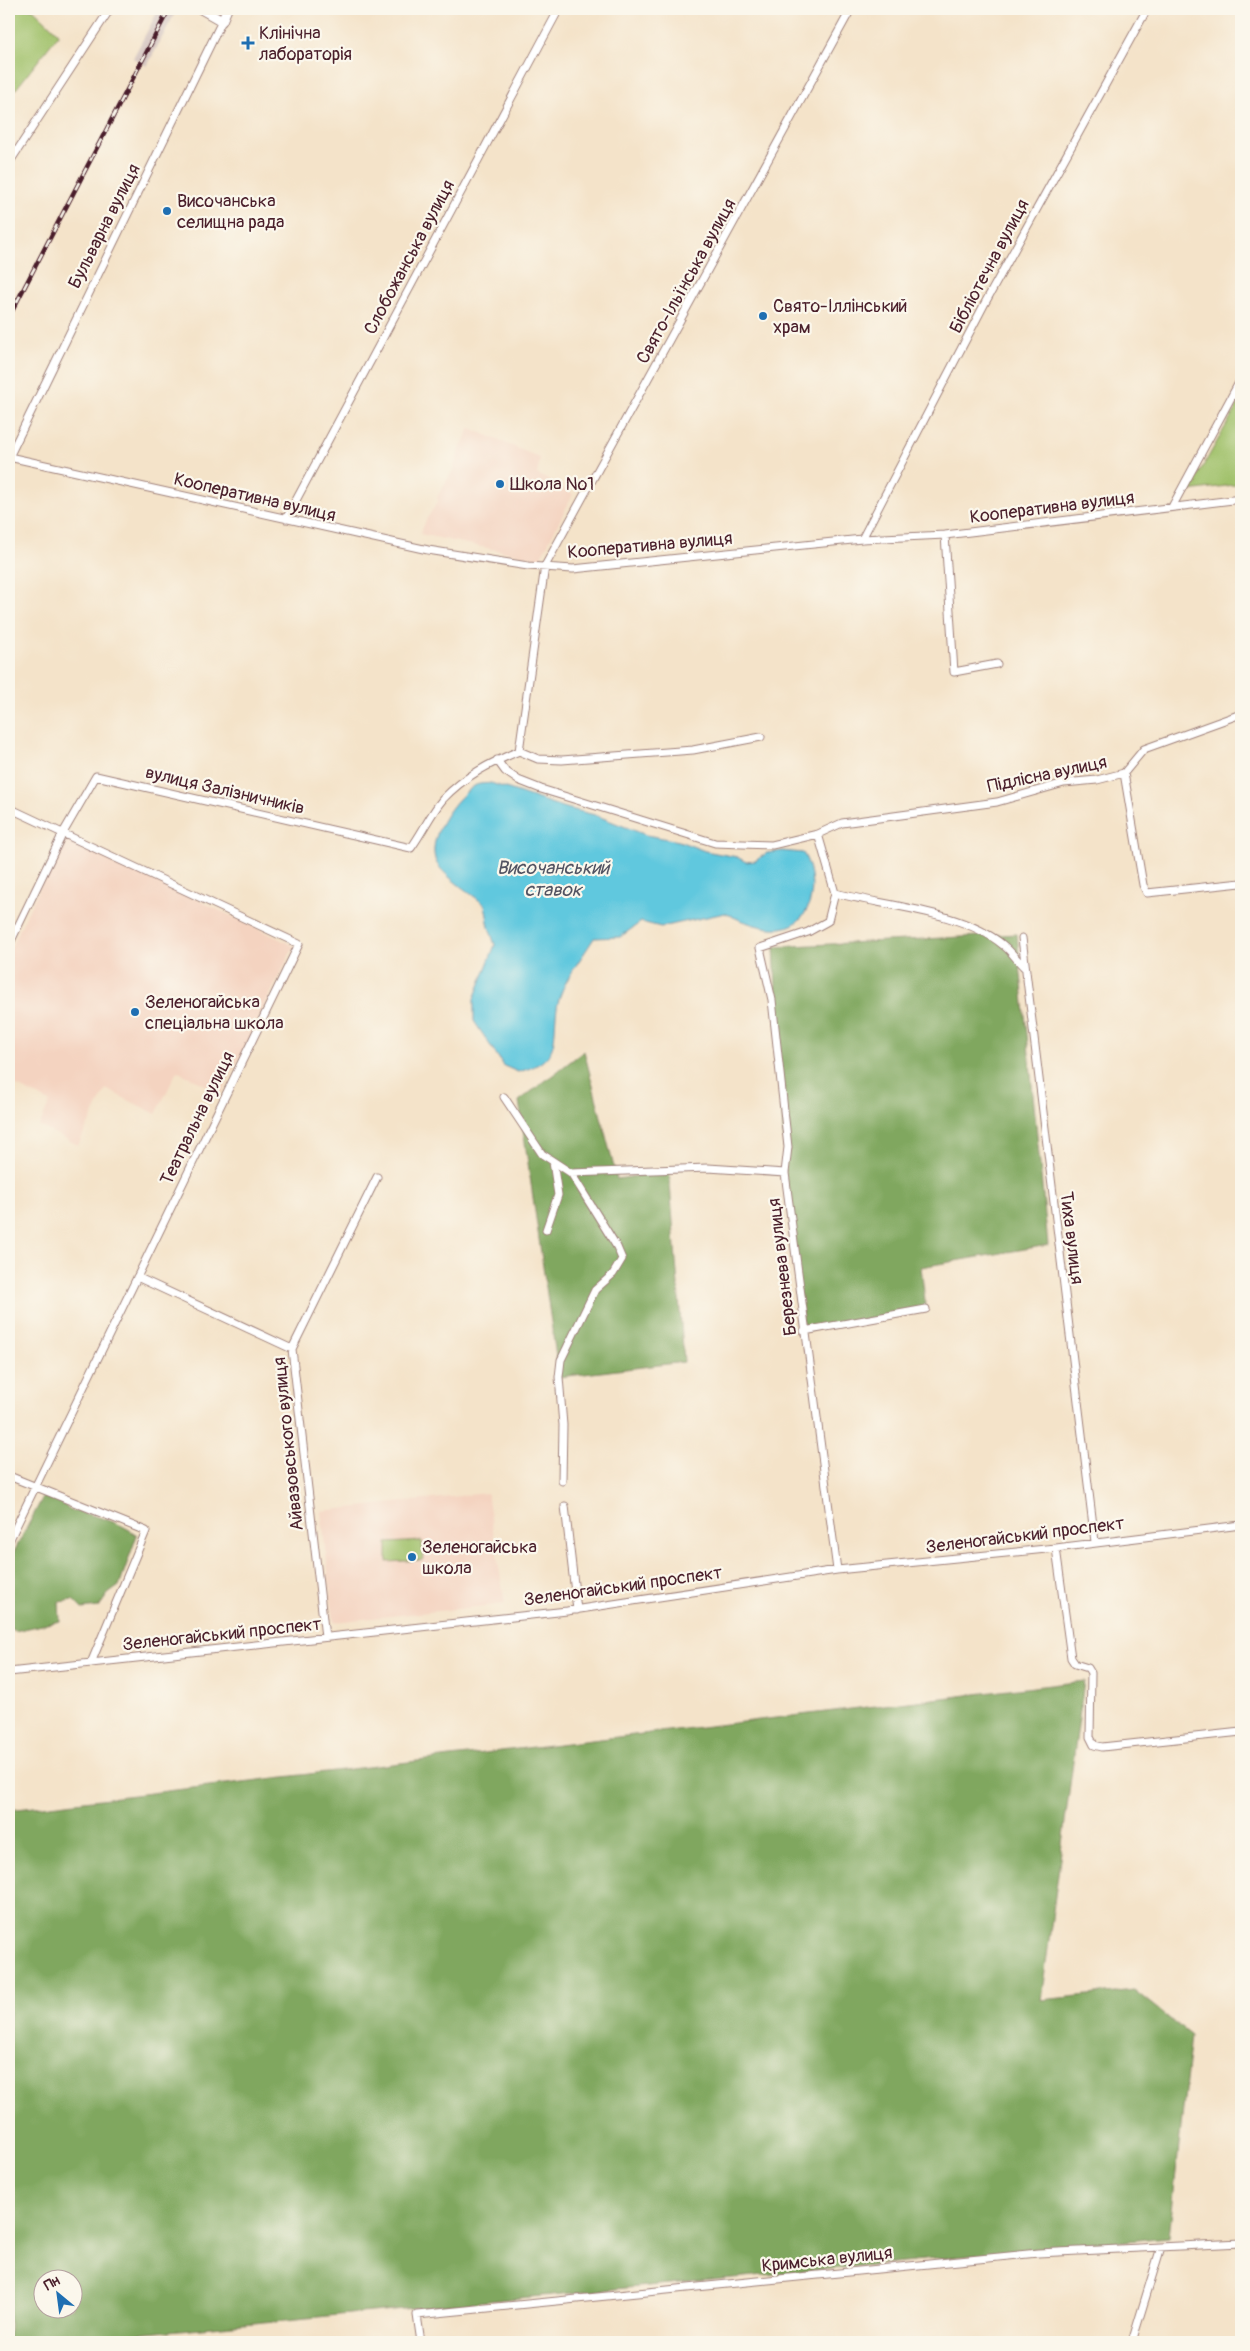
<svg xmlns="http://www.w3.org/2000/svg" width="1250" height="2351" font-family="Pangolin,sans-serif">
<style>
.built{fill:#f4d3c0}
.industrial{fill:#d0c0bc}
.green{fill:#a0c16a;stroke:#75704a}
.forest{fill:#80a75e;stroke:#656344;fill-rule:evenodd}
.water{fill:#61c8de;stroke:#567484}
.lines{fill:none;stroke-linecap:round;stroke-linejoin:round}
.minor-casing{stroke:#9f817a;stroke-width:9}
.tertiary-casing{stroke:#9f817a;stroke-width:11}
.minor{stroke:#fff;stroke-width:7}
.tertiary{stroke:#fff;stroke-width:9}
.rail-casing{stroke:#4a1f2b;stroke-width:4.5}
.rail{stroke:#fbf7ec;stroke-width:2.5;stroke-dasharray:8;stroke-linecap:butt}
.poi-dot{fill:#1f6fb2;stroke:#fbf7ec;stroke-width:2}
.labels{text-anchor:middle;stroke-width:4.5;stroke-linejoin:round;paint-order:stroke}
.poi-label{font-size:18px;fill:#4a1f2b;stroke:#fbf7ec;text-anchor:start}
.street-label{font-size:18px;fill:#4a1f2b;stroke:#fbf7ec}
.water-label{font-size:19px;font-style:italic;fill:#515261;stroke:#fbf7ec}
</style>
<rect width="100%" height="100%" fill="#fbf7ec"/>
<filter id="ink" filterUnits="userSpaceOnUse"><feTurbulence type="fractalNoise" baseFrequency=".02" numOctaves="2"/><feDisplacementMap in="SourceGraphic" scale="10" xChannelSelector="R" yChannelSelector="G"/><feConvolveMatrix kernelMatrix="1 2 1 2 8 2 1 2 1" color-interpolation-filters="sRGB"/></filter>
<filter id="wash" filterUnits="userSpaceOnUse"><feTurbulence type="fractalNoise" baseFrequency=".0096" numOctaves="4" result="noise"/><feDisplacementMap in="SourceGraphic" scale="20" xChannelSelector="R" yChannelSelector="G"/><feGaussianBlur stdDeviation="1.12" result="paint"/><feColorMatrix in="noise" values="0 0 0 0 0 0 0 0 0 0 0 0 0 0 0 0 0 1.4 0 .05"/><feComposite in="paint" operator="in"/></filter>
<g filter="url(#wash)">
<rect width="100%" height="100%" fill="#f4e3c9"/>
<!-- built -->
<path class="built" d="M470,428L540,458L537,474L573,494L540,559L420,534L427,518L438,502L437,497L453,470L461,446Z
M64,836L294,946L222,1093L177,1071L156,1114L106,1089L78,1145L39,1126L50,1102L9,1082V952Z
M487,1493L505,1604L334,1622L321,1511Z"/>
<!-- industrial -->
<path class="industrial" d="M159,9H177L147,66L133,58Z"/>
<!-- green -->
<path class="green" d="M9,9H33L59,34L9,98Z
M1241,399V484L1189,491Z
M422,1541L423,1560L387,1562V1543Z"/>
<!-- forest -->
<path class="forest" d="M1017,934L1048,1245L921,1267L926,1309L804,1331L785,1173L774,947Z
M584,1051L617,1179L669,1171L684,1362L559,1377L519,1101Z
M43,1497L61,1501L69,1510C92,1515 117,1520 137,1535L119,1586L108,1594L99,1607L82,1609L73,1600L59,1602L60,1621L15,1631L9,1627V1561Z
M1084,1681L1041,2000L1134,1990L1191,2036L1169,2237L52,2342H9V1810ZM72,2278V2308H42V2278Z"/>
<!-- water -->
<path class="water" d="M491,783L562,807L595,815L646,835L679,841L705,851L737,857L746,862L755,861L767,853L782,851L803,853C818,876 816,924 781,928C763,930 741,921 725,913L661,927L641,922L620,937L594,938C583,956 567,976 560,996C548,1031 569,1059 518,1072L504,1066L474,1021V999L495,945L489,927L485,905C474,895 438,873 435,859C428,835 456,796 476,785C481,783 487,784 491,783Z"/>
</g>
<g filter="url(#ink)">
<g class="lines">
<defs>
<path id="minor" d="M9,163L110,9
M9,457L428,550L528,566L573,569L862,539L945,535L1241,499
M9,457L222,21
M1172,507L1241,379
M286,519L559,9
M945,535L954,672L997,664
M862,539L985,303L1147,9
M519,751L545,566L851,9
M497,760L505,771L518,780L541,789L609,810L715,843L772,845L818,834L842,823L997,802L1064,783L1097,780L1124,773L1144,749L1241,714
M1124,773L1143,885L1147,893L1241,883
M9,808L299,944L9,1541
M835,893C885,906 963,911 1003,945C1011,951 1017,960 1024,967
M1022,938L1095,1542
M9,945L63,833L96,776L411,848C422,833 431,813 443,799C465,776 490,763 519,751L538,759L562,760L693,750L761,737
M504,1097L542,1154L571,1173L617,1247L622,1259L613,1274L595,1290L561,1360L559,1377L563,1425L562,1481
M571,1173L708,1168L785,1173L837,1570
M785,1173L788,1147L772,1000L760,948L808,932L828,921L835,893L818,834
M546,1230L558,1195L553,1162
M137,1277L292,1349
M804,1331L926,1309
M9,1476L146,1531L91,1663
M565,1506L577,1610
M1056,1548L1071,1658L1075,1664L1088,1668L1091,1673L1090,1737L1094,1745L1102,1747L1241,1732
M325,1637L292,1349L377,1177
M9,1672L567,1611L837,1570L1056,1548L1241,1525
M421,2342L417,2315L1038,2253L1241,2243
M1132,2342L1161,2247"/>
<path id="tertiary" d="M201,9L222,21L227,9"/>
</defs>
<!-- minor casing -->
<use href="#minor" class="minor-casing"/>
<!-- tertiary casing -->
<use href="#tertiary" class="tertiary-casing"/>
<!-- minor -->
<use href="#minor" class="minor"/>
<!-- tertiary -->
<use href="#tertiary" class="tertiary"/>
<defs>
<path id="rail" d="M9,317L169,9"/>
</defs>
<!-- rail casing -->
<use href="#rail" class="rail-casing"/>
<!-- rail -->
<use href="#rail" class="rail"/>
</g>
</g>
<!-- markers -->
<g class="poi-dot">
<path d="M245.5 35.5h5v5h5v5h-5v5h-5v-5h-5v-5h5z"/>
<circle cx="167" cy="211" r="5"/>
<circle cx="763" cy="316" r="5"/>
<circle cx="500" cy="484" r="5"/>
<circle cx="135" cy="1012" r="5"/>
<circle cx="412" cy="1557" r="5"/>
</g>
<g class="labels">
<!-- poi labels -->
<g class="poi-label">
<text x="259" y="39">Клінічна<tspan x="259" dy="21">лабораторія</tspan></text>
<text x="177" y="207">Височанська<tspan x="177" dy="21">селищна рада</tspan></text>
<text x="773" y="312">Свято-Іллінський<tspan x="773" dy="21">храм</tspan></text>
<text x="510" y="490">Школа №1</text>
<text x="145" y="1008">Зеленогайська<tspan x="145" dy="21">спеціальна школа</tspan></text>
<text x="422" y="1553">Зеленогайська<tspan x="422" dy="21">школа</tspan></text>
</g>
<!-- street labels -->
<g class="street-label">
<text transform="translate(104 226) rotate(-63)" y="6">Бульварна вулиця</text>
<text transform="translate(409 257) rotate(-62)" y="6">Слобожанська вулиця</text>
<text transform="translate(989 266) rotate(-62)" y="6">Бібліотечна вулиця</text>
<text transform="translate(686 281) rotate(-61)" y="6">Свято-Ільїнська вулиця</text>
<text transform="translate(255 497) rotate(13)" y="6">Кооперативна вулиця</text>
<text transform="translate(1052 507) rotate(-7)" y="6">Кооперативна вулиця</text>
<text transform="translate(650 545) rotate(-5)" y="6">Кооперативна вулиця</text>
<text transform="translate(1047 774) rotate(-12)" y="6">Підлісна вулиця</text>
<text transform="translate(225 790) rotate(13)" y="6">вулиця Залізничників</text>
<text transform="translate(197 1118) rotate(-64)" y="6">Театральна вулиця</text>
<text transform="translate(1072 1238) rotate(83)" y="6">Тиха вулиця</text>
<text transform="translate(782 1267) rotate(-97)" y="6">Березнева вулиця</text>
<text transform="translate(288 1444) rotate(-96)" y="6">Айвазовського вулиця</text>
<text transform="translate(1025 1535) rotate(-7)" y="6">Зеленогайський проспект</text>
<text transform="translate(623 1586) rotate(-8)" y="6">Зеленогайський проспект</text>
<text transform="translate(222 1634) rotate(-6)" y="6">Зеленогайський проспект</text>
<text transform="translate(827 2259) rotate(-6)" y="6">Кримська вулиця</text>
</g>
<!-- water labels -->
<g class="water-label">
<text x="553" y="874">Височанський<tspan x="553" dy="22">ставок</tspan></text>
</g>
</g>
<!-- margin -->
<rect width="1250" height="2351" fill="none" stroke="#fbf7ec" stroke-width="30"/>
<!-- north arrow -->
<g transform="translate(58 2294) rotate(331)"><circle r="24" fill="#fbf7ec" stroke="#b4a19f"/>
<path d="M0-4L9 19L0 12L-9 19Z" fill="#1f6fb2"/>
<text y="-8" font-size="14" font-weight="bold" text-anchor="middle" fill="#4a1f2b">Пн</text>
</g>
</svg>
